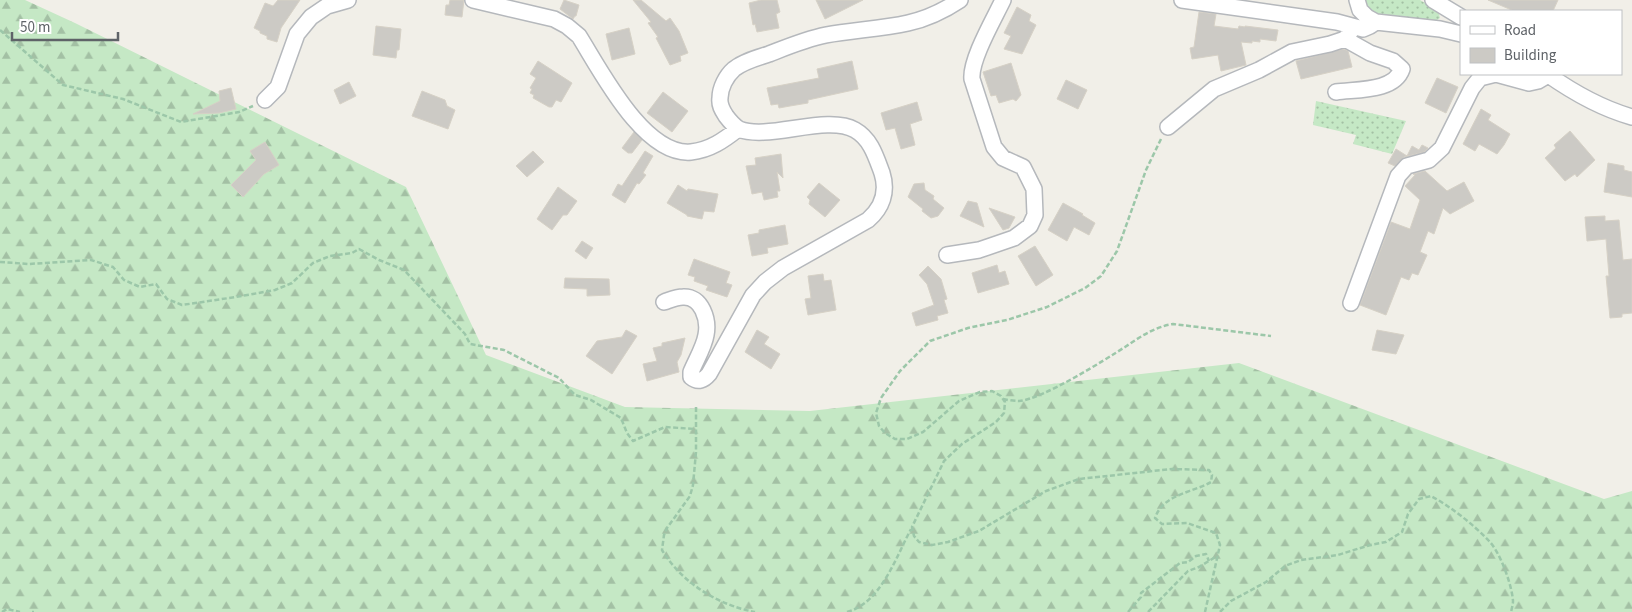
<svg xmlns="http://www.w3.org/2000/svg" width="1632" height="612" viewBox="0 0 1632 612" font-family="'Source Sans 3',sans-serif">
  <defs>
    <pattern id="grass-dots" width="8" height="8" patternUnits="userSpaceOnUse" patternTransform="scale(1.25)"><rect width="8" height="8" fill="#c5e8c5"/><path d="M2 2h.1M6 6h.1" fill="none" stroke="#a3c0a4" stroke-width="1.8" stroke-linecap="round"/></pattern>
    <pattern id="forest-firs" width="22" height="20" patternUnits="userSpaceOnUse" patternTransform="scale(1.25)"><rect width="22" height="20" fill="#c5e8c5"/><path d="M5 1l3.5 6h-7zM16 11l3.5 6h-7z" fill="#a3c0a4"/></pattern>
  </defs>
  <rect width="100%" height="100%" fill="#f1efe8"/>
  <path fill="url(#grass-dots)" d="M 1365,0 L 1420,0 L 1438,11 L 1440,18 L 1434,22 L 1380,15 L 1370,10 Z
    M 1316,101 L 1406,121 L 1392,154 L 1353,144 L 1356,135 L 1313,125 Z"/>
  <path fill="url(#forest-firs)" d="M 0,0 L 25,0 L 75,23 L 406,187 L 486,355 L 625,407 L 810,411 L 1239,363 L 1604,499 L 1632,491 L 1632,612 L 0,612 Z"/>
  <path fill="#cccac5" stroke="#d6d1c6" d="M 278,0 L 300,0 L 281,28 L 277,42 L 267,39 L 267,36 L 260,33 L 260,31 L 254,28 L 265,3 L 273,6 Z
    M 450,0 L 464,0 L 462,17 L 445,15 L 446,5 L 449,5 Z
    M 564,0 L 579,5 L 576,16 L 575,16 L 573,19 L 560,9 Z
    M 633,0 L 641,0 L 666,21 L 670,18 L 679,31 L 688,53 L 680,56 L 681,61 L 670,65 L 656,38 L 658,37 L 648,23 L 651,22 Z
    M 761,0 L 777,0 L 780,12 L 776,14 L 779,28 L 757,32 L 755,24 L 753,25 L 749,3 Z
    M 816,0 L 863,0 L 825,19 Z
    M 1488,0 L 1558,0 L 1553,11 L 1514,11 Z
    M 1017,7 L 1031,15 L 1029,21 L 1036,25 L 1022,54 L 1004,49 L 1011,36 L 1004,33 Z
    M 1199,12 L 1216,14 L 1214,26 L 1238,29 L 1239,26 L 1245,27 L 1245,26 L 1278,30 L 1276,41 L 1260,39 L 1260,42 L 1252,41 L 1252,43 L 1241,42 L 1246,65 L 1221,71 L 1218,55 L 1192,59 L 1190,48 L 1194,47 Z
    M 376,26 L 401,29 L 399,50 L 397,50 L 396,58 L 373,55 Z
    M 629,28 L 635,54 L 612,60 L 606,34 Z
    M 1344,49 L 1348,51 L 1352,67 L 1301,79 L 1296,61 Z
    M 538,61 L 572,83 L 561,102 L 556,100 L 552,107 L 549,107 L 533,98 L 534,95 L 530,93 L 532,89 L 530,88 L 536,78 L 530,74 Z
    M 852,61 L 858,89 L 808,100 L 808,103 L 790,106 L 779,108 L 778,104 L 771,105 L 767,88 L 819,78 L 817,69 Z
    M 1011,63 L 1021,95 L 1016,101 L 1013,99 L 999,103 L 996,95 L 991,96 L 983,72 Z
    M 1437,78 L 1458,87 L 1446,113 L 1425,103 Z
    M 1066,80 L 1087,90 L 1078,109 L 1057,99 Z
    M 349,82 L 356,96 L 340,104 L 334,90 Z
    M 231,88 L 236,109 L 219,113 L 193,114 L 220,101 L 219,91 Z
    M 422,91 L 445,100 L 447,106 L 455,110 L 448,129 L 412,116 Z
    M 663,92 L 688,111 L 672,132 L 647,113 Z
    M 917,102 L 922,120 L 910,124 L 915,145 L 901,149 L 895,128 L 886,130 L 881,113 Z
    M 1481,109 L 1491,115 L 1488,120 L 1510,134 L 1504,145 L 1497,154 L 1479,144 L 1475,151 L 1463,144 Z
    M 1570,131 L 1595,160 L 1577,177 L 1575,174 L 1565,181 L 1545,158 L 1556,148 L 1554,145 Z
    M 634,132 L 642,140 L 632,153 L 628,153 L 622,148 Z
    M 265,142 L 279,165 L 264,174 L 243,197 L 231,185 L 256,160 L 250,151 Z
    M 1422,145 L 1428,148 L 1424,152 L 1404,157 L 1395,166 L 1388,163 L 1396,149 L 1407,156 L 1412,146 L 1419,150 Z
    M 533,151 L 544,162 L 527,177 L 516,166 Z
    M 645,151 L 653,156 L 643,173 L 646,175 L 639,184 L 637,183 L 625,203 L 612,195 L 618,184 L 622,186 Z
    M 781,154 L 783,178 L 777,172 L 780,191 L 777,191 L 778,197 L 764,200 L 762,192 L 752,194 L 746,166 L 756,165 L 755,158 Z
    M 1608,163 L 1624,166 L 1624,170 L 1632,172 L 1632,197 L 1604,192 Z
    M 1425,171 L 1447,191 L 1464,182 L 1474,201 L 1450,214 L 1443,208 L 1434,234 L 1428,231 L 1420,252 L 1427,255 L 1418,275 L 1412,273 L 1409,280 L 1401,277 L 1386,315 L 1360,305 L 1391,222 L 1410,229 L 1420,200 L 1405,186 L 1415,175 L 1413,174 Z
    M 819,183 L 840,200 L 825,217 L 809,204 L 810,200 L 807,197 Z
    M 924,183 L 925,190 L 934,196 L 933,199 L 944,208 L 938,216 L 931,218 L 922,211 L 923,209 L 908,197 L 914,184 Z
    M 678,185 L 687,191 L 688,189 L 718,194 L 714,212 L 704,211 L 702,219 L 687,216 L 687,215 L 667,203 Z
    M 558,187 L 577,201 L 567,215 L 563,215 L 552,230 L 537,219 Z
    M 968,201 L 977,203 L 984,227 L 960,216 Z
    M 1063,203 L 1083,214 L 1082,215 L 1095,223 L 1089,235 L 1074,227 L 1067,241 L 1048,230 Z
    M 989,208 L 1015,217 L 1009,228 L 1003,230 Z
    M 1605,216 L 1605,221 L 1619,220 L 1623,260 L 1632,259 L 1632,313 L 1622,314 L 1622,317 L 1610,318 L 1606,276 L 1609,276 L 1606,239 L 1587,241 L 1585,217 Z
    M 785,225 L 788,244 L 767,248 L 768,253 L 752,256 L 748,235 L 759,233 L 759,230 Z
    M 582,241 L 593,248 L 586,259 L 575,251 Z
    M 1035,246 L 1053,275 L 1036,286 L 1018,256 Z
    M 694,259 L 730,272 L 726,283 L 732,285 L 727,297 L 706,290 L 708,286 L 694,281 L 695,277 L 688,275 Z
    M 997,265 L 999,273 L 1005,271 L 1009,284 L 978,293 L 972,273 Z
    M 928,266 L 941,279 L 947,299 L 944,300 L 948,313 L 937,316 L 938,320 L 916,326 L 912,313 L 934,305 L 927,284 L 919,275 Z
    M 823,274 L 824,281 L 831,280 L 836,310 L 808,315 L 805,299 L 811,298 L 808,276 Z
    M 565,278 L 609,279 L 610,295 L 587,296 L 587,289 L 564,288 Z
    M 626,330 L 637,336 L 612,374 L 586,356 L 597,341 L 622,337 Z
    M 757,330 L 769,337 L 764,344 L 780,354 L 771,369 L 745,352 Z
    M 1377,330 L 1404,335 L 1396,354 L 1372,350 Z
    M 685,338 L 681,355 L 677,362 L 679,372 L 647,381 L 643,364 L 657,361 L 653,348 L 662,346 L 662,343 Z"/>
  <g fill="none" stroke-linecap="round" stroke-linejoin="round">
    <g stroke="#b5b8bc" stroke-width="18">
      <path id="minor" d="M 473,0 L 554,19 L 567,26 L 579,36 C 601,71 644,156 691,152 C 710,150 724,140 738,129
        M 1182,0 L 1337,22 L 1363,29 L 1370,26 L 1376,22
        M 1357,0 L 1360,10 L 1367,17 L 1376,22 L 1440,29 L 1461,34
        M 1433,0 L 1461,17
        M 1547,74 C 1574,93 1600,108 1632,117
        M 1336,92 C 1356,89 1394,92 1402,69 L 1393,61 L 1370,53 L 1345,39 L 1351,31
        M 265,100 L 278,87 L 297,34 L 311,17 L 327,6 L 348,0
        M 1168,127 L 1214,89 L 1259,70 L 1292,52 L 1330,44 L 1345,39
        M 947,255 L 979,250 L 1014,238 L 1030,226 L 1035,215 L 1034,189 L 1023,167 L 1003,158 L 994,147 L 972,79 C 970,60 994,19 1003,0
        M 664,302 C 670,300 676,297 683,297 C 702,296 709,320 706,335 C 704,347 696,360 691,372 L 691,377 C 698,383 704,380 709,374 L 753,295 L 765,282 L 783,268 L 868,220 C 882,208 888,192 882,173 C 876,157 871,139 855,130 C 827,114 768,141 739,129 C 734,126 729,120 726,116 C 722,110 719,105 720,98 C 720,88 726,76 734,69 C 744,61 757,58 769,54 C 787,47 806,39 826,35 C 853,30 881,29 908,23 C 926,19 945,10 960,0
        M 1351,303 L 1398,176 L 1407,166 L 1429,160 L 1442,148 L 1472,88 L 1480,78 L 1496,74 L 1529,83 L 1538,81 L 1548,75"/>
    </g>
    <path stroke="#9cc7a9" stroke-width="2.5" stroke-dasharray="5 2.5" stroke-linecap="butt" d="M 0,30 L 63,85 L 123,99 L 181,122 L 239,112 L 253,106
      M 1161,139 L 1146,170 L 1117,251 L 1101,276 L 1085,288 L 1047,307 L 1007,320 L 968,328 L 930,341 L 900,371 L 881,398 L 876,413 L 879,426 L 885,433 L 895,439 L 907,439 L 923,432 L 959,401 L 980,392 L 992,391 L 1001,396 L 1005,402 L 1004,413 L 996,422 L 962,444 L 944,461 L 912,527 L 914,536 L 919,542 L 932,545 L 948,542 L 979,531 L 1046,491 L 1079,479 L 1172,469 L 1209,470 L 1212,475 L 1211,482 C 1192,493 1163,494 1155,518 L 1162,524 L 1187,523 L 1216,533 L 1220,545 L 1205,612
      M 0,262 L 29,264 L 91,260 L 113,267 L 124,280 L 140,287 L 156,284 L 167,299 L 182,305 L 236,297 L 275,290 L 292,283 L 313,263 L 330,256 L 352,253 L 359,249 L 379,260 L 404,270 L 465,334 L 470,344 L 504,350 L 559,378 L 575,395 L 591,400 L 621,418 L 627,433 L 633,441 L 665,427 L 695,429
      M 1003,399 C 1008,400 1014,401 1019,401 C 1043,399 1103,361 1125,347 C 1140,337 1154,327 1173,324 L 1271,336
      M 696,407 L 696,452 L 693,485 L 690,496 L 667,528 L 664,535 L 662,550 C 682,583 718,605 755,612
      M 2,612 L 7,609 L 20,612
      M 32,612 L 34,612
      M 847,612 C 881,603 896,557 911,529
      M 1128,612 L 1141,597 L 1141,593 L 1180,563 L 1188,562 L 1196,556 L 1206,554 L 1209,561
      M 1148,612 L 1188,571 L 1199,567 L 1217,556
      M 1220,612 L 1231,601 L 1266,582 L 1285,566 L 1301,560 L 1338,555 L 1370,545 L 1386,542 L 1402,532 L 1408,514 L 1419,499 L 1431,496 C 1451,507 1473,524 1489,541 C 1500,552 1512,585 1513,601 C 1513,604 1512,608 1511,612"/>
    <use href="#minor" stroke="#fff" stroke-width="15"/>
  </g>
  <rect x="1460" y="10" width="162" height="65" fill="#ffffff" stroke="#bfc1c3"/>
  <rect x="1470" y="26" width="25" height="8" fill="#ffffff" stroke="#bfc1c3"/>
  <text x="1504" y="35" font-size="15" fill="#5f6368">Road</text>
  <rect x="1470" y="48" width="25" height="15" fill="#cccac5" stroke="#bfc1c3"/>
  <text x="1504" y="60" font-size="15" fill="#5f6368">Building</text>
  <path d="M12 32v8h106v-8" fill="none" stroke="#5f6368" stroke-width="2.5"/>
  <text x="20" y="32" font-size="15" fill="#5f6368" stroke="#ffffff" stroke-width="4" paint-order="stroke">50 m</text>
</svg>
